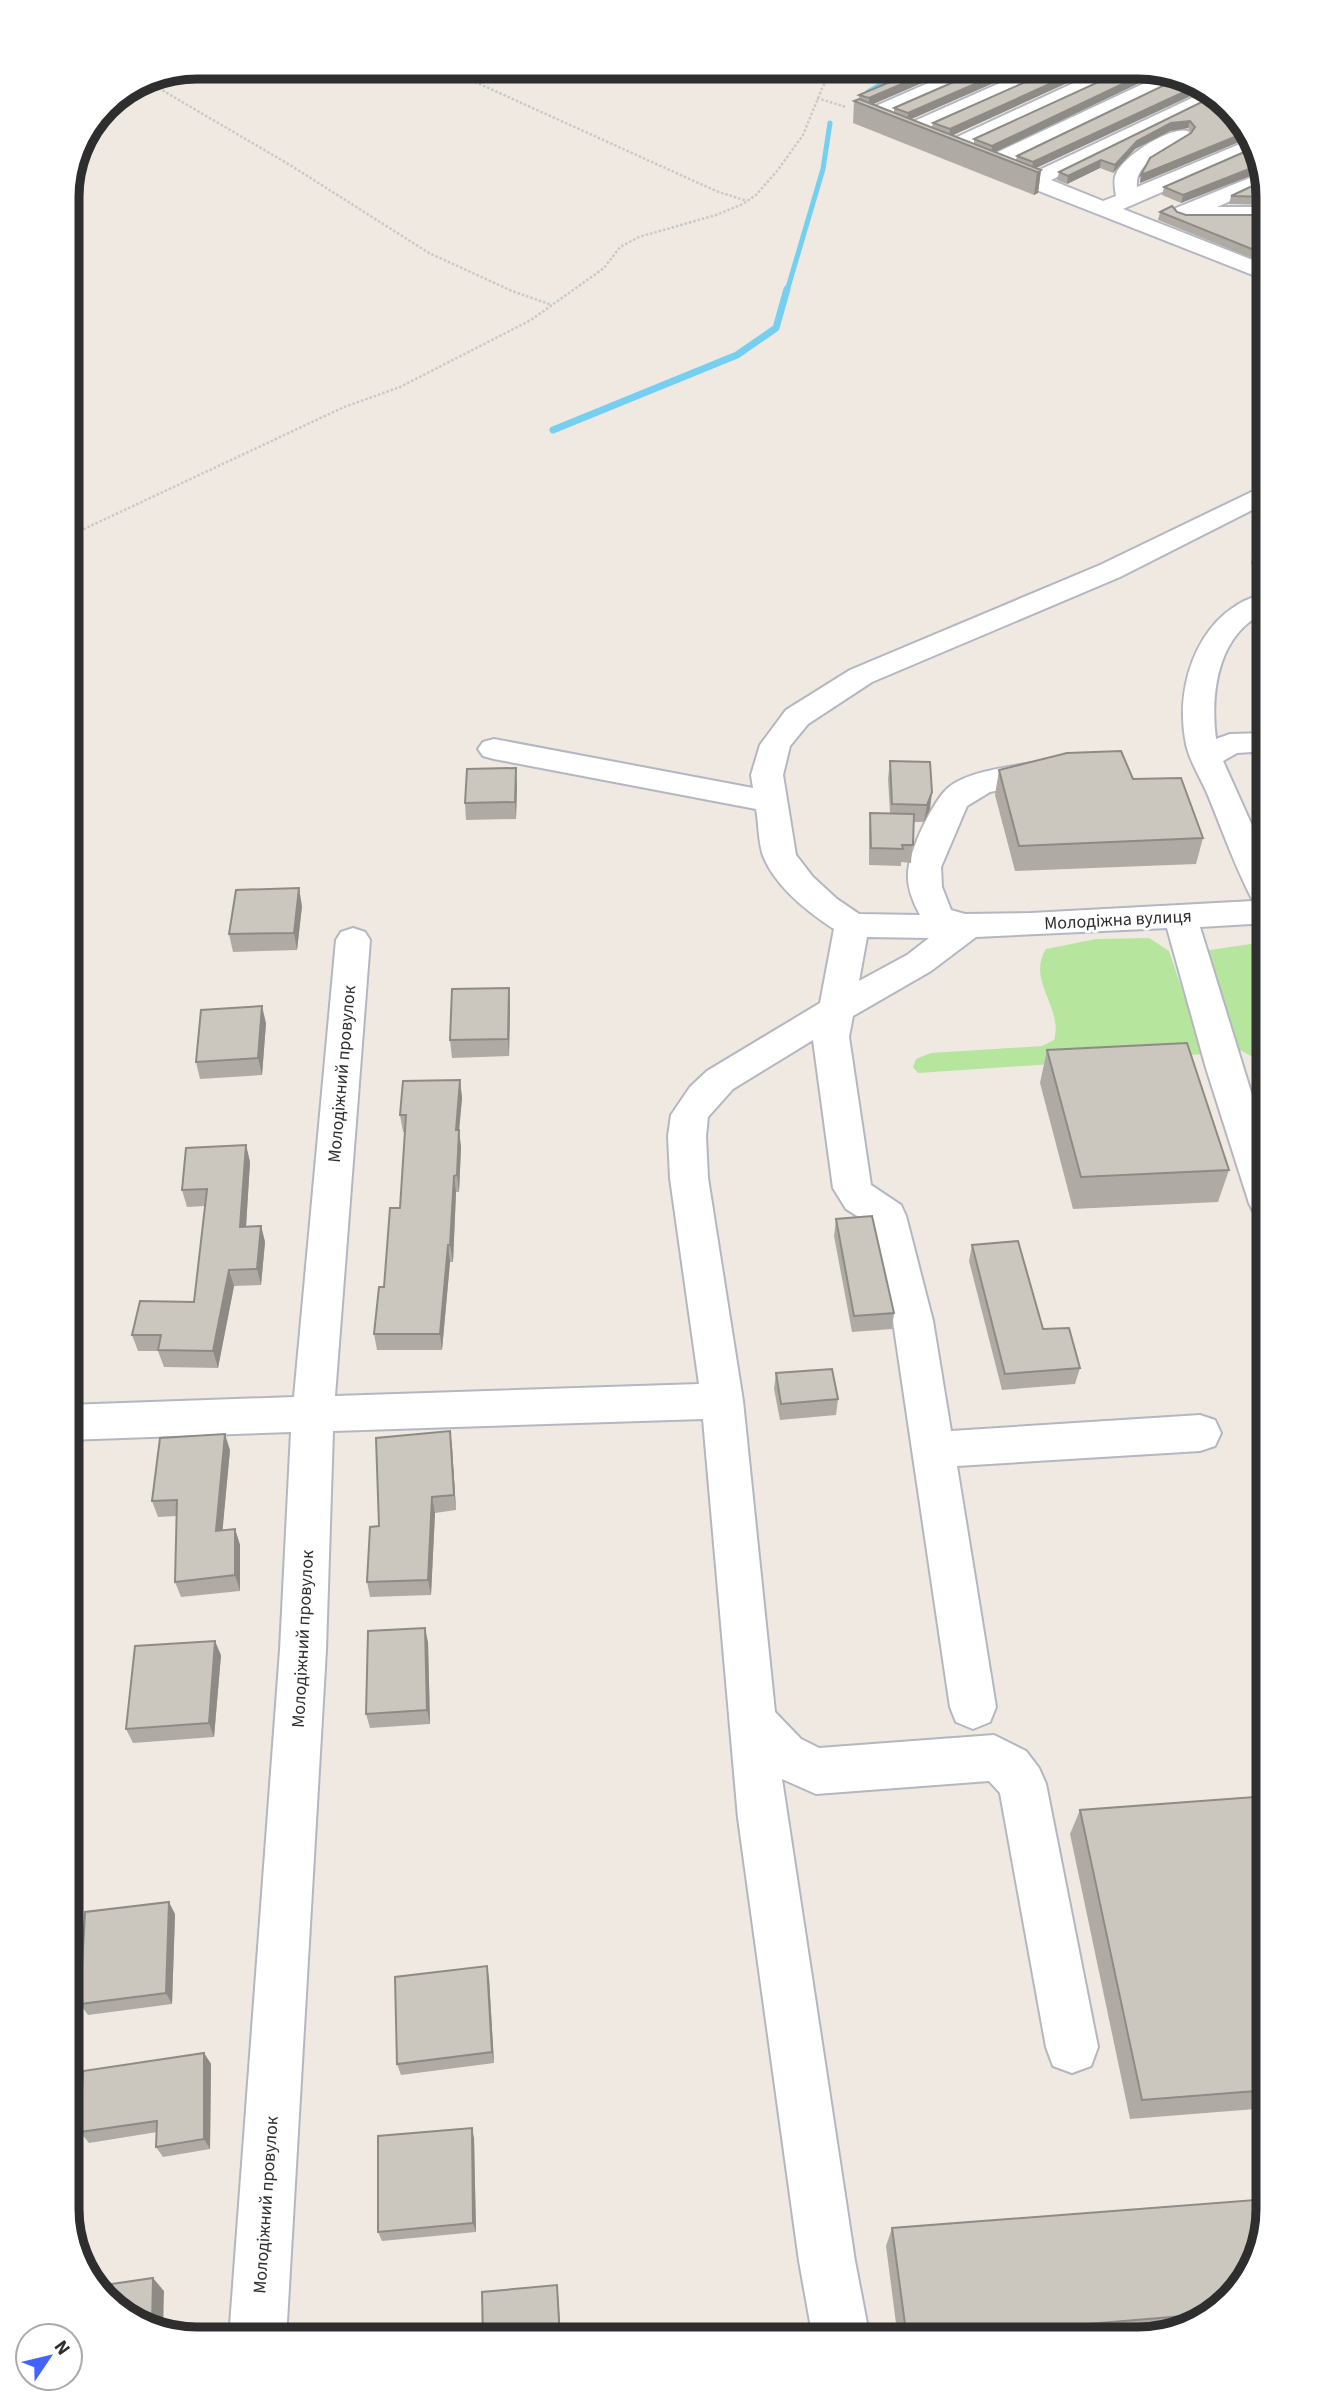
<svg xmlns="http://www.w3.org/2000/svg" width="1335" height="2406" viewBox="0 0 1335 2406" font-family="'Source Sans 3',sans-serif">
  <rect width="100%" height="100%" fill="#efe9e1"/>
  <path fill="#b6e59e" d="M 1149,938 L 1169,951 L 1204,1054 L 918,1073 L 913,1067 L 916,1059 L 931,1053 L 1042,1046 L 1054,1040 C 1064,1008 1026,981 1046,949 L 1096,939 Z
    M 1251,944 L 1259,944 L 1268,951 L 1268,1056 L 1253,1057 L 1236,1048 L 1203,951 Z"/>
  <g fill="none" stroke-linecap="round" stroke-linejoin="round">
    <path stroke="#75cff0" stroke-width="5" d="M 868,92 L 911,67
      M 787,291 L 823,169 L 830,123"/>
    <path stroke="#75cff0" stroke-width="7" d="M 553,430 L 737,355 L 776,328 L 787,289"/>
    <g stroke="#b4b7c1" stroke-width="4">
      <path id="minor" d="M 965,67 L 991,67 L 988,71 L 876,120 L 862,120 L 859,116 L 862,112 Z
        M 1036,67 L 1062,67 L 1059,71 L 915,135 L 901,135 L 898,131 L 901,127 Z
        M 1108,67 L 1134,67 L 1131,71 L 956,152 L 942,152 L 938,148 L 942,144 Z
        M 1166,73 L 1184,79 L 1009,164 L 1033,173 L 1211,89 L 1219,98 L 1051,180 L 1103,201 L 1116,196 C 1115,189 1113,180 1116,174 C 1123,156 1170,126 1188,131 L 1191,135 L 1188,139 C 1169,151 1134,161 1137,187 L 1252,139 L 1259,150 L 1123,209 L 1268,266 L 1268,281 L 983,169 L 980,164 L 983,159 Z
        M 1264,172 L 1266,185 L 1217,207 L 1268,207 L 1268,221 L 1184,220 L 1176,218 L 1173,213 L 1176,208 Z
        M 1268,484 L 1268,502 L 1120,577 L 872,682 L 808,724 L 790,746 L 783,775 L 796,855 L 813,877 L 837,899 L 859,914 L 920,915 C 913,902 907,888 908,874 C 908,853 933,800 949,787 C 971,769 1020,766 1048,760 L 1059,763 L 1064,770 L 1059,777 L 990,792 L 967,806 L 941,867 L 942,887 L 951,910 L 965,914 L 1031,913 L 1253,901 C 1235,867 1222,829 1207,793 C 1200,777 1190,762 1186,744 C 1173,682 1202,606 1268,593 L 1268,611 C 1218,632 1210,691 1216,739 L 1230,734 L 1268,733 L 1268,751 L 1237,753 L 1223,761 L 1268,861 L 1268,923 L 1200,927 L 1268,1147 L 1268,1218 L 1254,1213 L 1249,1203 L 1206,1068 L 1167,928 L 976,937 L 931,971 L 853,1016 L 849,1037 L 871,1185 L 901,1205 L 906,1216 L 933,1321 L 951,1431 L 1200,1415 L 1215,1420 L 1221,1433 L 1215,1446 L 1200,1451 L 957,1466 L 996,1707 L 990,1722 L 973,1729 L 956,1722 L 950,1707 L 893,1321 L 870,1224 L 846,1209 L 833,1188 L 813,1040 L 733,1089 L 708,1117 L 706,1136 L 708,1178 L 743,1401 L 775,1712 L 801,1739 L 819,1748 L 994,1735 L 1026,1751 L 1039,1768 L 1046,1784 L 1098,2047 L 1091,2066 L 1072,2073 L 1053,2066 L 1046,2047 L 1000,1793 L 989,1781 L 816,1794 L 782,1779 L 855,2261 L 870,2339 L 813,2339 L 799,2261 L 738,1818 L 703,1419 L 333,1431 L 326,1650 L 286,2339 L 229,2339 L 280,1650 L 291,1432 L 67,1440 L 67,1405 L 294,1397 L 336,940 L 341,932 L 353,928 L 365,932 L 370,940 L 335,1396 L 699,1384 L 670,1178 L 668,1136 L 671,1115 L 690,1087 L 707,1071 L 820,1003 L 834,929 C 808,912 777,888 764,858 C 758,844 759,824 756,809 L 494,759 L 483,756 L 478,749 L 483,742 L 494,739 L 753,788 L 751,775 L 760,745 L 786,710 L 850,670 L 1100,565 ZM 867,937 L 929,938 L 907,955 L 859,981 Z"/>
    </g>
    <path stroke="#c9c9c9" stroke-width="2.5" stroke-dasharray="2.5 2" stroke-linecap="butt" d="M 442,67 L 716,191 L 747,201
      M 143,79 L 290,165 L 429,253 L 512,291 L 552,305
      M 817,98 L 846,107
      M 67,537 L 344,407 L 400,387 L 531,320 L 604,268 L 620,247 L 639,237 L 716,215 L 743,204 L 756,195 L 777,171 L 803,135 L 823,86 L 844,67"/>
    <use href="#minor" fill="#fff" fill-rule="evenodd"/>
  </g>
  <path fill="#afaba4" d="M 925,67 L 873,104 L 894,113 L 894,108 L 988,67 L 1030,67 L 911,119 L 932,127 L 933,123 L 1059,67 L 1102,67 L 953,135 L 974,144 L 974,139 L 1162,72 L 995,152 L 1016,160 L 1017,156 L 1179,78 L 1036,168 L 1041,170 L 1038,193 L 1034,195 L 853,123 L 854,101 L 859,99 L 859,95 Z
    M 1216,95 L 1251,137 L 1140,183 L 1141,175 L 1191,132 L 1188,128 L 1170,131 L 1135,149 L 1113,173 L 1100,168 L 1067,184 L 1057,180 L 1059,172 Z
    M 1258,146 L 1181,203 L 1162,195 L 1164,187 Z
    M 1231,196 L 1269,197 L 1269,205 L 1229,204 Z
    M 1160,212 L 1177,212 L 1186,215 L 1269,215 L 1269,265 L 1158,220 Z
    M 1269,530 L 1269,588 L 1265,588 L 1251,563 L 1257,538 Z
    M 890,761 L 930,809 L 924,822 L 914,822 L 911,863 L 901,862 L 901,866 L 869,865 L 869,830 L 870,813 L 890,813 L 888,779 Z
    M 999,770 L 1133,779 L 1203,838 L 1196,864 L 1015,871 L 995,795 Z
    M 517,786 L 516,819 L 466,820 L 465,803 Z
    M 302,906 L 297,950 L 233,952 L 229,934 Z
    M 509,988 L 510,1006 L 509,1056 L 452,1058 L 450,1040 Z
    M 266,1023 L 262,1075 L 200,1079 L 196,1062 Z
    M 1047,1050 L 1229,1170 L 1218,1202 L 1073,1209 L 1040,1083 Z
    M 1269,1053 L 1269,1071 L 1265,1063 Z
    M 460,1080 L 462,1098 L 459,1131 L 461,1147 L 459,1192 L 456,1192 L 453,1262 L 450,1262 L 442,1350 L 377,1350 L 374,1334 L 400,1208 L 405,1132 L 403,1132 L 400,1115 Z
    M 246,1145 L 250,1162 L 246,1226 L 261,1226 L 265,1242 L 261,1285 L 234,1286 L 218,1368 L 164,1367 L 158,1351 L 138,1351 L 132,1335 L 194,1302 L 205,1206 L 187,1207 L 182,1190 Z
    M 836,1219 L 894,1313 L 892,1329 L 852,1332 L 834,1236 Z
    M 972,1245 L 1043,1329 L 1080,1368 L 1075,1384 L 1002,1390 L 969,1261 Z
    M 776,1373 L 838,1399 L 836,1415 L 780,1420 L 774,1389 Z
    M 450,1431 L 452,1447 L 456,1510 L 435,1513 L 431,1595 L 370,1597 L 367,1582 L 379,1526 Z
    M 230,1450 L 222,1531 L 235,1529 L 240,1545 L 240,1591 L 181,1597 L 175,1582 L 177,1516 L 158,1517 L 152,1501 Z
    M 428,1642 L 430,1724 L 370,1728 L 366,1714 Z
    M 221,1655 L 214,1737 L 133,1743 L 126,1729 Z
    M 1268,1796 L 1268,2108 L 1130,2119 L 1070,1834 L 1080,1810 Z
    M 175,1914 L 172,2004 L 88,2015 L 80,2004 Z
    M 489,1978 L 494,2063 L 401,2075 L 397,2064 Z
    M 204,2053 L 211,2064 L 210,2149 L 163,2157 L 156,2147 L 157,2132 L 89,2143 L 80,2132 Z
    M 474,2138 L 476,2232 L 382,2241 L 378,2232 Z
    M 892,2228 L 1246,2282 L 1189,2329 L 1071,2339 L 898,2339 L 886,2246 Z"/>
  <path fill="#8e8b86" d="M 942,67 L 959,67 L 869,106 L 869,98 Z
    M 1014,67 L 1030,67 L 907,121 L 908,113 Z
    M 1087,67 L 1102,67 L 949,137 L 950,129 Z
    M 1154,69 L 1162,72 L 991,154 L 992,146 Z
    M 1199,85 L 1208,88 L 1032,170 L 1033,162 Z
    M 1190,121 L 1188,128 L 1170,131 L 1135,149 L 1113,173 L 1115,165 L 1137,141 L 1171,123 Z
    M 1247,132 L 1251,137 L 1140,183 L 1141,175 Z
    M 1101,160 L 1100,168 L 1067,184 L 1068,176 Z
    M 1262,164 L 1263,171 L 1181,203 L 1183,195 Z
    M 1041,170 L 1038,193 L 1034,195 L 1037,172 Z
    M 516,768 L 517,786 L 516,819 L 515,802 Z
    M 932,792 L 930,809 L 924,822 L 927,805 Z
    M 299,888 L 302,906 L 297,950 L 294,933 Z
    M 509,988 L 510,1006 L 509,1056 L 508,1039 Z
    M 262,1006 L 266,1023 L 262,1075 L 258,1058 Z
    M 460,1080 L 462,1098 L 459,1131 L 461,1147 L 459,1192 L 457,1175 L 456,1130 Z
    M 246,1145 L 250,1162 L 245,1243 L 240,1227 Z
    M 454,1176 L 456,1192 L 453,1262 L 450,1245 Z
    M 261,1226 L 265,1242 L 261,1285 L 257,1269 Z
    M 448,1245 L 450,1262 L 442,1350 L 440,1334 Z
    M 229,1270 L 234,1286 L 218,1368 L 213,1351 Z
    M 450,1431 L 452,1447 L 456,1510 L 454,1495 Z
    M 225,1434 L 230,1450 L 221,1547 L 216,1531 Z
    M 432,1497 L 435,1513 L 431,1595 L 428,1580 Z
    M 235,1529 L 240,1545 L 240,1591 L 235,1575 Z
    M 425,1628 L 428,1642 L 430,1724 L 427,1710 Z
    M 215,1641 L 221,1655 L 214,1737 L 209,1723 Z
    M 169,1902 L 175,1914 L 172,2004 L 166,1993 Z
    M 487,1966 L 489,1978 L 494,2063 L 492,2052 Z
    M 204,2053 L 211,2064 L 210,2149 L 204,2139 Z
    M 472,2128 L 474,2138 L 476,2232 L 473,2223 Z
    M 153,2278 L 164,2291 L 163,2331 L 152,2327 Z
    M 557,2285 L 558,2294 L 561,2339 L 560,2339 Z"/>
  <path fill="#cbc7bf" stroke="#8e8b86" stroke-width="2" d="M 925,67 L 942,67 L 869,98 L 859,95 Z
    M 988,67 L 1014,67 L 908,113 L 894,108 Z
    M 1059,67 L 1087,67 L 950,129 L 933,123 Z
    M 1131,67 L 1147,67 L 1154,69 L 992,146 L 974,139 Z
    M 1179,78 L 1199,85 L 1033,162 L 1017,156 Z
    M 1216,95 L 1247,132 L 1141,175 L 1150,158 L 1191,133 L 1195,127 L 1190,121 L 1171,123 L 1137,141 L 1115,165 L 1101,160 L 1068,176 L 1059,172 Z
    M 859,99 L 1041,170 L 1037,172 L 854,101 Z
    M 1258,146 L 1262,164 L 1183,195 L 1164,187 Z
    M 1265,180 L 1269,197 L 1231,196 Z
    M 1172,206 L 1177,212 L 1186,215 L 1269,215 L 1269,256 L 1160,212 Z
    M 1269,530 L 1269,558 L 1257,538 Z
    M 1121,751 L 1133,779 L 1181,778 L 1203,838 L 1019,846 L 999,770 L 1067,753 Z
    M 890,761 L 930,762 L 932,792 L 927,805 L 892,804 Z
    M 516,768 L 515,802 L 465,803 L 467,769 Z
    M 870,813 L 914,814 L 913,845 L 902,845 L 903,849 L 871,848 Z
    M 299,888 L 294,933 L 229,934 L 236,890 Z
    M 509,988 L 508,1039 L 450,1040 L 452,989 Z
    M 262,1006 L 258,1058 L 196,1062 L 201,1010 Z
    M 1187,1043 L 1229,1170 L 1081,1177 L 1047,1050 Z
    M 460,1080 L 456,1130 L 459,1130 L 457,1175 L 454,1176 L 450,1245 L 448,1245 L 440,1334 L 374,1334 L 379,1287 L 384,1287 L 390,1208 L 400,1208 L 406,1115 L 400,1115 L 403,1081 Z
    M 246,1145 L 240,1227 L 261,1226 L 257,1269 L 229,1270 L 213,1351 L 158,1350 L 161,1335 L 132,1335 L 140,1301 L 194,1302 L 207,1189 L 182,1190 L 186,1148 Z
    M 872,1216 L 894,1313 L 854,1316 L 836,1219 Z
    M 1018,1241 L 1043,1329 L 1069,1328 L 1080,1368 L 1005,1374 L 972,1245 Z
    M 832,1369 L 838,1399 L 781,1404 L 776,1373 Z
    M 450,1431 L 454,1495 L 432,1497 L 428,1580 L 367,1582 L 370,1527 L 379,1526 L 376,1438 Z
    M 225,1434 L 216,1531 L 235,1529 L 235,1575 L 175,1582 L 177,1500 L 152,1501 L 160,1438 Z
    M 425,1628 L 427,1710 L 366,1714 L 368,1631 Z
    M 215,1641 L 209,1723 L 126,1729 L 135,1646 Z
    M 1268,1796 L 1268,2090 L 1142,2100 L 1080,1810 Z
    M 169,1902 L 166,1993 L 80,2004 L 85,1912 Z
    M 487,1966 L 492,2052 L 397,2064 L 395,1977 Z
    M 204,2053 L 204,2139 L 156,2147 L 157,2121 L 80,2132 L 83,2071 Z
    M 472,2128 L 473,2223 L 378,2232 L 378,2136 Z
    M 1268,2199 L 1268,2210 L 1246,2282 L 1207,2314 L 907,2339 L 892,2228 Z
    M 153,2278 L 152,2327 L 124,2317 L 98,2286 Z
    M 557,2285 L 560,2339 L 483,2339 L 482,2292 Z"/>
  <g text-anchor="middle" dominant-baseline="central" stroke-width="6" stroke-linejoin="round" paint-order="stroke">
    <g font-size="18" fill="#2e2e2e" stroke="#fff">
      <text transform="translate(1118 920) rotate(-3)">Молодіжна вулиця</text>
      <text transform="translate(342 1074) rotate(-85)">Молодіжний провулок</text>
      <text transform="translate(303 1639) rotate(-87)">Молодіжний провулок</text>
      <text transform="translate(266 2205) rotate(-86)">Молодіжний провулок</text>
    </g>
  </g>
  <path d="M0 0H1335V2406H0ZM197 79H1138A118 118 0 0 1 1256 197V2209A118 118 0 0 1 1138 2327H197A118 118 0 0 1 79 2209V197A118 118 0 0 1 197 79Z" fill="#fff" fill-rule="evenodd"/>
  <path fill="none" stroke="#2e2e2e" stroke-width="9" d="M197 79H1138A118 118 0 0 1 1256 197V2209A118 118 0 0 1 1138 2327H197A118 118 0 0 1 79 2209V197A118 118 0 0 1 197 79Z"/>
  <g transform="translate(49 2357) rotate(55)"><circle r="33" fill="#ffffff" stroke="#ababab" stroke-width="2"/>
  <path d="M0-5L12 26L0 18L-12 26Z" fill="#4264fb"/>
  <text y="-10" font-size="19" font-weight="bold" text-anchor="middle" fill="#2e2e2e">N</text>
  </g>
</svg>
